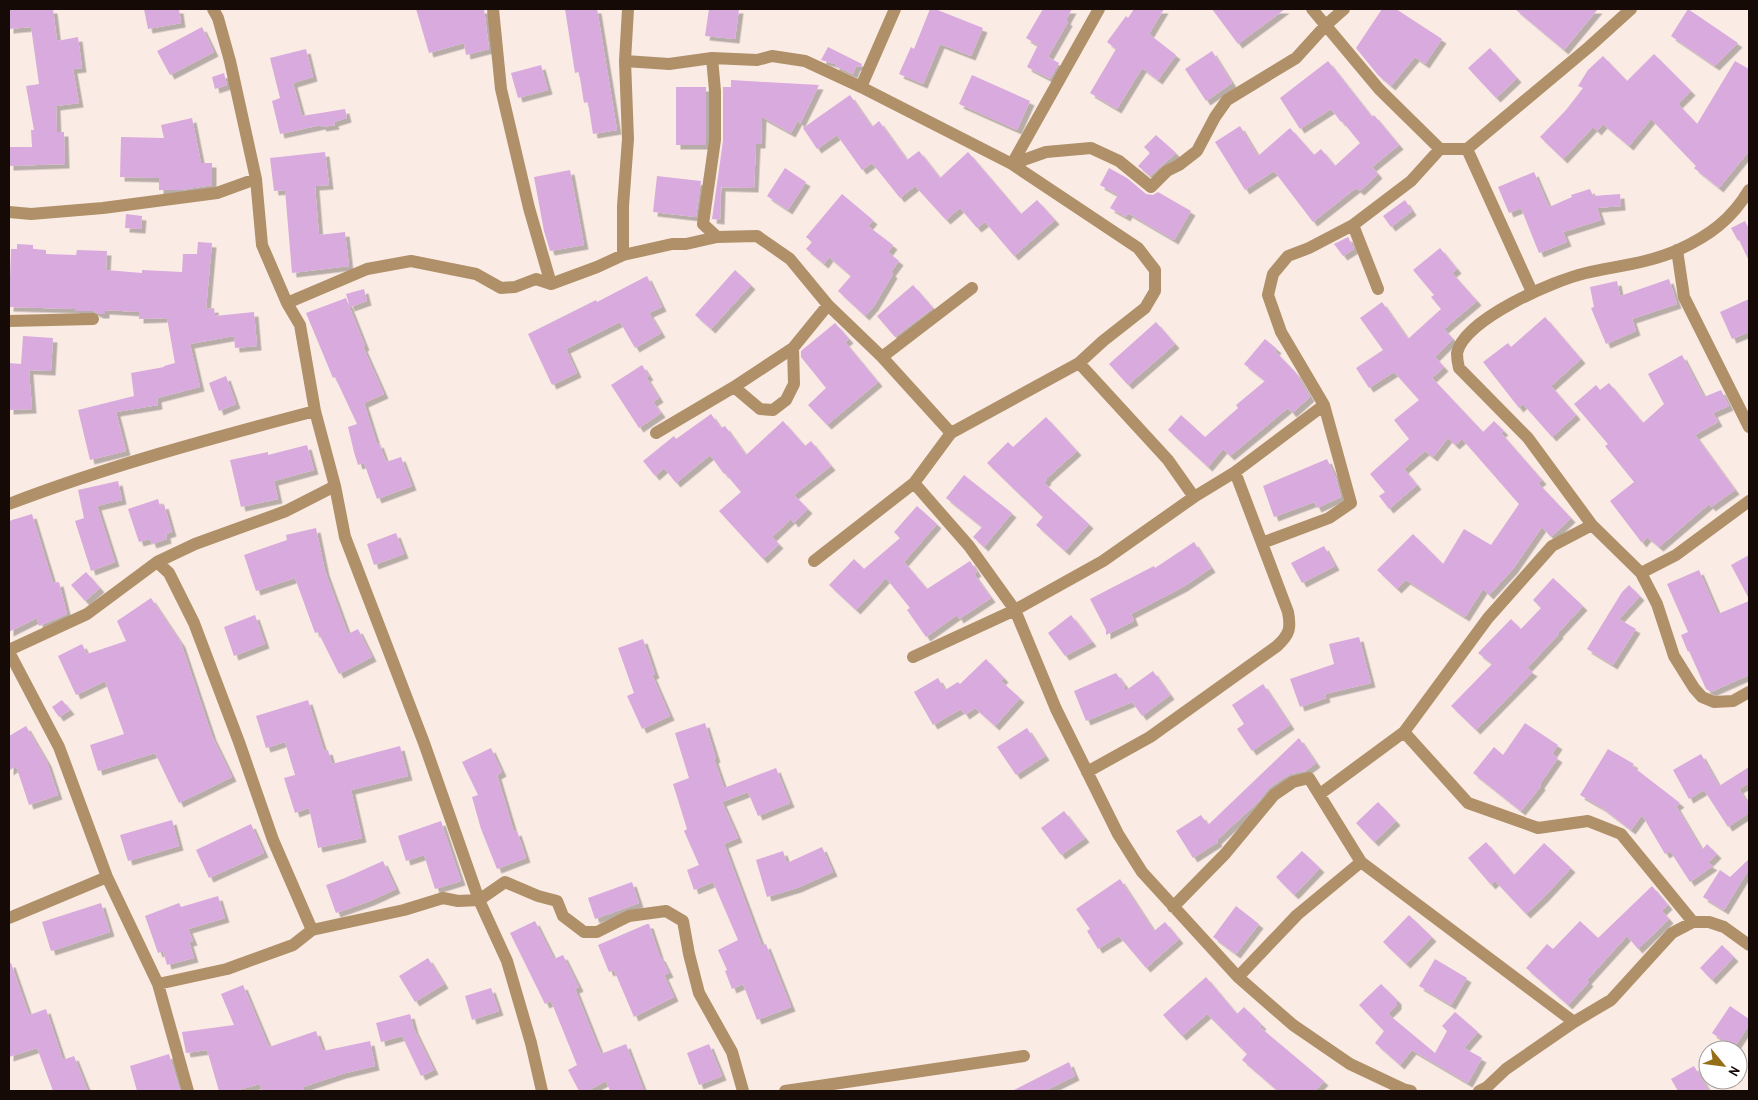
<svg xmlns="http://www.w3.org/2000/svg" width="1758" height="1100" viewBox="0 0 1758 1100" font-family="'Archivo Narrow',sans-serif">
  <defs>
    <filter id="shadow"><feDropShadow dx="4.5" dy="4.5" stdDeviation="0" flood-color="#0004"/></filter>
  </defs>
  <rect width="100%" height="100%" fill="#fbebe5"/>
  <path fill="#d8aade" filter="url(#shadow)" d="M 9,9 L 53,9 L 57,41 L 78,37 L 82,68 L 73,69 L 79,103 L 56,106 L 57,132 L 64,132 L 65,164 L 9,166 L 9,147 L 32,147 L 31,130 L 34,130 L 26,86 L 39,84 L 31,27 L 9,29 Z
    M 144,9 L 179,9 L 181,23 L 148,29 Z
    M 416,9 L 484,9 L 489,49 L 466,55 L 464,43 L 429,53 Z
    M 565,9 L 597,9 L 617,130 L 593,134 L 588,102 L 584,103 L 579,72 L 575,73 Z
    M 709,9 L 739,9 L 735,39 L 705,36 Z
    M 930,9 L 935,9 L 983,28 L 971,56 L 940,44 L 923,84 L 899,74 L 911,47 L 914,49 Z
    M 1043,9 L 1072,9 L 1066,20 L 1068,22 L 1048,57 L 1059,63 L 1050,79 L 1027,67 L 1038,45 L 1026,38 Z
    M 1134,9 L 1164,9 L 1149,34 L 1176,55 L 1158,80 L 1142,68 L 1117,109 L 1090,93 L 1116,49 L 1107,42 L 1126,16 L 1128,18 Z
    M 1212,9 L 1285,9 L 1238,44 Z
    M 1382,9 L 1396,9 L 1442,39 L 1425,64 L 1415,57 L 1391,86 L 1378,75 L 1356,48 Z
    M 1515,9 L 1598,9 L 1564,50 Z
    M 1688,9 L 1738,43 L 1715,66 L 1671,36 Z
    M 202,27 L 214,52 L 170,75 L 157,51 Z
    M 828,47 L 862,64 L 861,67 L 856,66 L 853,74 L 835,66 L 835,64 L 821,60 Z
    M 1490,48 L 1517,78 L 1496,98 L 1468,68 Z
    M 306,49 L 313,77 L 293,83 L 302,116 L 345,109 L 347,118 L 334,122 L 335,125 L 322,127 L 321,125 L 280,134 L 272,101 L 280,98 L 270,58 Z
    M 1212,51 L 1232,83 L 1206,101 L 1185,69 Z
    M 1654,54 L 1691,91 L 1678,104 L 1697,124 L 1735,61 L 1749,69 L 1749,151 L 1719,188 L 1694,168 L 1696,166 L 1651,119 L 1629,146 L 1603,124 L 1597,131 L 1593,127 L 1563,159 L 1540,137 L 1566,110 L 1583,88 L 1578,86 L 1588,70 L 1603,56 L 1627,81 Z
    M 1328,61 L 1372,117 L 1374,115 L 1399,145 L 1372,167 L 1378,174 L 1360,191 L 1356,188 L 1313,222 L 1274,171 L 1245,190 L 1215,142 L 1240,126 L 1258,156 L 1290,128 L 1314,155 L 1321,149 L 1335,166 L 1360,143 L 1342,121 L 1341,122 L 1331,109 L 1300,129 L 1280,98 Z
    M 541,65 L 548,90 L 518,98 L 511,73 Z
    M 224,73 L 227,85 L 215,89 L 212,77 Z
    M 972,75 L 1030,101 L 1017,130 L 959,104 Z
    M 731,80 L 819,85 L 800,124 L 798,120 L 791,133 L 762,117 L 761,144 L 756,144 L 754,188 L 721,187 L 720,220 L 712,219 L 723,141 L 723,87 L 731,87 Z
    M 676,87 L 706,87 L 706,145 L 676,145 Z
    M 850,95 L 872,127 L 879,121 L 907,160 L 919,151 L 940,178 L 968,152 L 1021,214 L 1037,200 L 1055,220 L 1014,256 L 985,222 L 977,228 L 960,208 L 946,220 L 915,186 L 900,198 L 872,163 L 862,170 L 837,135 L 817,149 L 803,128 Z
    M 192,118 L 201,163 L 212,163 L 212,185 L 181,190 L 159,190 L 159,178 L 120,177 L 121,137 L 164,138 L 161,125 Z
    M 1156,135 L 1176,153 L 1150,176 L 1138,166 L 1150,153 L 1144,147 Z
    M 325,152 L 329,185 L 315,186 L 319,235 L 345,232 L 349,266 L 292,273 L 285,190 L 274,191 L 270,158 Z
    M 785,168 L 806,182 L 788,210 L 767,196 Z
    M 1109,168 L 1127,178 L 1146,194 L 1153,195 L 1158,192 L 1191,211 L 1174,240 L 1128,213 L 1126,217 L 1110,208 L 1118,195 L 1100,185 Z
    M 570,170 L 584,245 L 550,251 L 544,231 L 534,177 Z
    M 1534,172 L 1549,207 L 1572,197 L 1571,195 L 1590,189 L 1593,196 L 1620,194 L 1621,206 L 1597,208 L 1601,220 L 1563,232 L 1567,242 L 1539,253 L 1521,208 L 1509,213 L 1498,187 Z
    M 657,176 L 701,181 L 696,217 L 653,212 Z
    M 842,194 L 873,220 L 868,226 L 893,245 L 888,252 L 899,261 L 891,272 L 893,274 L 874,306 L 865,316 L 838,291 L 851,276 L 829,257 L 824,264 L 806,249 L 812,242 L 806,237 Z
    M 1405,200 L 1412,211 L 1391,227 L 1383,216 Z
    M 126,214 L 142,216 L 141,229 L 125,228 Z
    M 1745,221 L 1749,229 L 1749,261 L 1739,240 L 1738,241 L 1731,228 Z
    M 1348,237 L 1354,249 L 1343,256 L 1334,244 Z
    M 198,242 L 212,243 L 206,309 L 214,308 L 215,316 L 254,312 L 257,346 L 235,348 L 234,336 L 190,344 L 200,387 L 157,398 L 158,405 L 116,412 L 126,451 L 90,460 L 78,410 L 134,396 L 131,373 L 164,367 L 164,366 L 175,363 L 167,318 L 139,319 L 139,312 L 105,310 L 105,314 L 99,314 L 93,311 L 75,311 L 75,309 L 9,307 L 11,249 L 17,249 L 17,244 L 33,245 L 33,249 L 46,250 L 46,254 L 76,255 L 77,250 L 107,251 L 106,270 L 142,273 L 142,270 L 182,272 L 183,254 L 197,254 Z
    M 1440,248 L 1457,269 L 1452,273 L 1477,301 L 1444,329 L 1453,339 L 1435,357 L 1444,367 L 1432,378 L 1483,432 L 1494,421 L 1504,431 L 1501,433 L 1542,480 L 1538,483 L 1571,518 L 1551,537 L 1542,527 L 1513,569 L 1489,595 L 1483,589 L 1465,617 L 1406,580 L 1397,589 L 1377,570 L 1413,534 L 1443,564 L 1464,529 L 1491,545 L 1519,504 L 1462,439 L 1455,445 L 1448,438 L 1433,457 L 1425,451 L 1404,469 L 1417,485 L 1389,509 L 1379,496 L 1385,492 L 1370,474 L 1409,439 L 1394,420 L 1419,400 L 1394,372 L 1369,388 L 1356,368 L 1383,350 L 1360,318 L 1382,302 L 1408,339 L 1441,309 L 1431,297 L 1434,295 L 1413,270 Z
    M 735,270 L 751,285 L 711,329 L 695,315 Z
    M 647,276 L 662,307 L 649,313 L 661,333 L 635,348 L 620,322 L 566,349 L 577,373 L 552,385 L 528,334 L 596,300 L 597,302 Z
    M 1669,279 L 1677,304 L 1632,319 L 1636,331 L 1606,344 L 1591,308 L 1594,307 L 1590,287 L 1617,281 L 1620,296 Z
    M 913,285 L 933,308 L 895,337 L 877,316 Z
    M 364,289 L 367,301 L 350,307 L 346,294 Z
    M 346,298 L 365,346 L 363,347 L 384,394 L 364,403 L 377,444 L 379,443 L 386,462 L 401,457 L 412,486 L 377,499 L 364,463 L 358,465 L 354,452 L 348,427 L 357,424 L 335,377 L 333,378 L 306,313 Z
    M 1749,299 L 1749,332 L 1732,339 L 1720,312 Z
    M 1545,317 L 1581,359 L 1551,386 L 1576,415 L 1552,437 L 1523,404 L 1519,408 L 1483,362 L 1508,343 L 1511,347 Z
    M 1156,322 L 1175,344 L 1128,385 L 1109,364 Z
    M 835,323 L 849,339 L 845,342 L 878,382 L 827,425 L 808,405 L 826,388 L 801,357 L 801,351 Z
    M 23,336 L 53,338 L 51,371 L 29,370 L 32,409 L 9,410 L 9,363 L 21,364 Z
    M 1265,339 L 1277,349 L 1275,351 L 1296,373 L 1310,397 L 1292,413 L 1288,408 L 1230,456 L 1223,449 L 1208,467 L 1168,430 L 1181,415 L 1205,437 L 1238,408 L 1236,405 L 1265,381 L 1244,364 Z
    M 1682,355 L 1704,397 L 1721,390 L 1729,406 L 1713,413 L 1718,422 L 1695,435 L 1735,490 L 1711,507 L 1709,504 L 1659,547 L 1647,537 L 1642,543 L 1610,501 L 1634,482 L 1605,446 L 1608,444 L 1574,404 L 1596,385 L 1600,390 L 1609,383 L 1643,423 L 1664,404 L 1648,374 Z
    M 642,365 L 649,376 L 646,377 L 659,398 L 653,402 L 661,413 L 639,428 L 611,385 Z
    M 226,376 L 236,404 L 219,411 L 209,383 Z
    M 711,414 L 721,428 L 725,426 L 746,455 L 783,421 L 805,446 L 811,441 L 831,466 L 794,495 L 808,509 L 794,523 L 791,519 L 772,537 L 779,544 L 763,559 L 719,511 L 741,492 L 725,473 L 724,474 L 710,455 L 676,483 L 664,468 L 655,476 L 643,461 L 674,436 L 676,439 Z
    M 1046,417 L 1077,451 L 1046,479 L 1047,480 L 1044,483 L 1089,524 L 1065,551 L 1036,525 L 1043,517 L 987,463 L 1008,442 L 1013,447 Z
    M 307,445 L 314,470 L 274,481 L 278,499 L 241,507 L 230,460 L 268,452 L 268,455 Z
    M 1327,459 L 1336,478 L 1341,497 L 1317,508 L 1314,502 L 1274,517 L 1263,486 Z
    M 964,475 L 1012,513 L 984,547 L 973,537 L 982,527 L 946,498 Z
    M 118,481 L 122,500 L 97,506 L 115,562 L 91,571 L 75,521 L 84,518 L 78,490 Z
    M 158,499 L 160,506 L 164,504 L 172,532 L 166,534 L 167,539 L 152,544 L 150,539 L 139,542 L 128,509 Z
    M 917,506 L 937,524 L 904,562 L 927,589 L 970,561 L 977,572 L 974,574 L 991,598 L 959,619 L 957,615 L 926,637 L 907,610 L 910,608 L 886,578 L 856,610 L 829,585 L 854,559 L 864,569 L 900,538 L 894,532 Z
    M 32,514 L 53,583 L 59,582 L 67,614 L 39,626 L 37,618 L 9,632 L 9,521 Z
    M 316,528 L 325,571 L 348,634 L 358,629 L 372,657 L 339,674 L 318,632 L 315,633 L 295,578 L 256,591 L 244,555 L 287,540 L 286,535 Z
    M 396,533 L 404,554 L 374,565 L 367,544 Z
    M 1194,542 L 1211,568 L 1183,587 L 1131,614 L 1134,621 L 1106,635 L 1106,630 L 1090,599 L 1154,566 L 1155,568 Z
    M 1324,546 L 1335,566 L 1302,583 L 1291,563 Z
    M 1749,555 L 1749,599 L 1731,565 Z
    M 1699,570 L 1718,614 L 1749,601 L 1749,675 L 1711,692 L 1706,689 L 1689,651 L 1688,652 L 1681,635 L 1688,632 L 1667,584 Z
    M 86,572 L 100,588 L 85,601 L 71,585 Z
    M 1553,578 L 1583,606 L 1558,633 L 1559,634 L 1527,668 L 1533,672 L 1476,730 L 1451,706 L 1492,664 L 1478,653 L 1511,619 L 1521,629 L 1541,608 L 1533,600 Z
    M 1629,585 L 1640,596 L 1619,619 L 1636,629 L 1613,665 L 1587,649 L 1622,592 Z
    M 151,598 L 181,643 L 212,736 L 232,777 L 179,803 L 155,753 L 98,771 L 90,745 L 124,734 L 105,681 L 76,695 L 58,656 L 82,644 L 87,654 L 126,641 L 117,621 Z
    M 255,615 L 265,644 L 234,656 L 224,627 Z
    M 1071,615 L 1092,642 L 1065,656 L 1048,633 Z
    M 1359,637 L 1371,683 L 1325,694 L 1326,698 L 1300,707 L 1290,679 L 1334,664 L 1329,644 Z
    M 643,639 L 655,674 L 652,675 L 670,716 L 642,729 L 627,696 L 634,693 L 618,648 Z
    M 986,659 L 1004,678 L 1001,681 L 1020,698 L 995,726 L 975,708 L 965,715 L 961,709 L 933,725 L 914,692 L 938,678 L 945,690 L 958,682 L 960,684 Z
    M 1153,671 L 1170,695 L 1142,716 L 1132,702 L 1086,721 L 1074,691 L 1116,673 L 1124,684 L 1125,691 Z
    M 1263,684 L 1290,725 L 1252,751 L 1237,729 L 1244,724 L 1232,705 Z
    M 62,700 L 70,710 L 59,717 L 52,707 Z
    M 308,700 L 324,751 L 328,750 L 332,764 L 400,746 L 408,776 L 351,790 L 362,838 L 318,848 L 309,808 L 295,813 L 284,778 L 295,775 L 285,742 L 266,748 L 256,716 Z
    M 705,723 L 716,758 L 714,759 L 724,788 L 776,768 L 790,803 L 758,816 L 748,792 L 722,802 L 738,838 L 724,844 L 762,946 L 766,944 L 791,1007 L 757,1020 L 743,984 L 732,989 L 725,971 L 727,970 L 718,950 L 738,940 L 713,882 L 694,890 L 687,870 L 699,865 L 684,831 L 687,829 L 673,784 L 689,778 L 675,733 Z
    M 1525,723 L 1558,745 L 1552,754 L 1558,758 L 1540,784 L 1541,786 L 1521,811 L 1473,773 L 1494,747 L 1503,755 Z
    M 26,726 L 47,762 L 58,795 L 29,805 L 16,766 L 9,771 L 9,736 Z
    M 1027,728 L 1045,756 L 1016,775 L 997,747 Z
    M 1299,738 L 1316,763 L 1305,771 L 1291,774 L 1282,779 L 1269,788 L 1258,802 L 1217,840 L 1218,842 L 1193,858 L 1176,831 L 1201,815 L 1208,825 Z
    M 491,748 L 502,772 L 497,775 L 514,832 L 517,831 L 526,858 L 497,869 L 481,829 L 472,797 L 478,795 L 462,762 Z
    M 1608,749 L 1634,764 L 1632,766 L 1680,803 L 1676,806 L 1702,850 L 1707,844 L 1717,854 L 1708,863 L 1713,866 L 1690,882 L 1670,851 L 1665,854 L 1642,815 L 1631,830 L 1601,807 L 1580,795 Z
    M 1701,754 L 1719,786 L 1749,767 L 1749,783 L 1739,789 L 1749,805 L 1749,813 L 1728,827 L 1704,790 L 1689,799 L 1673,770 Z
    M 1378,802 L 1396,821 L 1374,842 L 1356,823 Z
    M 1064,811 L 1085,838 L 1061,855 L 1041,828 Z
    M 172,820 L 179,846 L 128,861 L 120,835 Z
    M 441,821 L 461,881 L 435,889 L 424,855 L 406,861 L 398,836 Z
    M 251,824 L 264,853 L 209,878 L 196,850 Z
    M 1486,842 L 1514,875 L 1544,843 L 1571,868 L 1544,897 L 1526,914 L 1495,881 L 1491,885 L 1468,858 Z
    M 822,847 L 833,872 L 797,888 L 767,897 L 756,860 L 783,851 L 787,863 Z
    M 1302,851 L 1320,868 L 1294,895 L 1276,877 Z
    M 1749,859 L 1749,869 L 1724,910 L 1703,897 L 1720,870 L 1730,877 Z
    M 383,861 L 396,889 L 370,901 L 336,913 L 326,885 L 345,878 Z
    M 1120,879 L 1154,931 L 1165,922 L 1179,939 L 1146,968 L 1119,936 L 1098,949 L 1087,931 L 1090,929 L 1076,909 Z
    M 632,882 L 639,903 L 595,919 L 588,898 Z
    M 1652,886 L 1668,905 L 1662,911 L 1669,919 L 1638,949 L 1627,936 L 1587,980 L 1589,982 L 1568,1005 L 1526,968 L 1547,944 L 1553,949 L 1580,921 L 1598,938 Z
    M 218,896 L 225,918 L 188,929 L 193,941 L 189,942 L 194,958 L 167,965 L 163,951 L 158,953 L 145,916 L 179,903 L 181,907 Z
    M 101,903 L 110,932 L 51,951 L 42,922 Z
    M 1236,906 L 1259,924 L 1236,954 L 1213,937 Z
    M 1409,915 L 1432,937 L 1406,964 L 1383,942 Z
    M 535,921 L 554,959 L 563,955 L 579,987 L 575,989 L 601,1054 L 626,1044 L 644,1091 L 610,1091 L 606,1081 L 587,1091 L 579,1091 L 568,1070 L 577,1065 L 551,1001 L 545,1004 L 510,933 Z
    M 647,924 L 649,924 L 660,957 L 661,957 L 669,973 L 664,975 L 674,997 L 634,1017 L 614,970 L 609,972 L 598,945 Z
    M 1722,945 L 1734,957 L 1712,980 L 1700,968 Z
    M 428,958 L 444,984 L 415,1002 L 399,976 Z
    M 1435,959 L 1467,978 L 1451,1005 L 1419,986 Z
    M 9,963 L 11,963 L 29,1015 L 46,1009 L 63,1060 L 74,1056 L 88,1091 L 53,1091 L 37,1048 L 9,1057 Z
    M 1206,977 L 1237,1014 L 1244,1007 L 1262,1025 L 1260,1027 L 1324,1081 L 1315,1091 L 1278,1091 L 1242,1060 L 1247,1054 L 1207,1014 L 1182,1036 L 1163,1015 Z
    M 1381,984 L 1397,1000 L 1397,1005 L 1388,1014 L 1435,1053 L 1447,1031 L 1442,1026 L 1455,1012 L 1478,1032 L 1464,1048 L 1482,1058 L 1468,1083 L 1412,1050 L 1400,1065 L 1375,1043 L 1384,1031 L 1359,1005 Z
    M 243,985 L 269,1047 L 316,1031 L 323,1051 L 370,1041 L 375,1066 L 342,1074 L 303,1087 L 304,1091 L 262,1091 L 260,1084 L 235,1091 L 219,1091 L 207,1050 L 186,1053 L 182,1032 L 234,1025 L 221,994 Z
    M 491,988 L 499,1011 L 472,1020 L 465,996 Z
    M 1730,1006 L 1749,1019 L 1749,1025 L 1734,1048 L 1712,1033 Z
    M 410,1014 L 414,1029 L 434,1070 L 421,1076 L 402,1036 L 381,1042 L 376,1023 Z
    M 709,1044 L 722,1076 L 699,1085 L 687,1053 Z
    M 169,1054 L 180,1091 L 137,1091 L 130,1066 Z
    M 1069,1062 L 1075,1076 L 1045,1091 L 1012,1091 Z
    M 1694,1066 L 1709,1091 L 1678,1091 L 1671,1079 Z"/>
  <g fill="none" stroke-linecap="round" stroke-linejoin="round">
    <path stroke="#af9068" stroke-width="12" d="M 213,9 L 218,18 L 230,61 L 256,179 L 262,245 L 287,303 L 300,325 L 315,411 L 335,486 L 345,537 L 424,743 L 479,900 L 507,961 L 531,1043 L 542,1091
      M 493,9 L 501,89 L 529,208 L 551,284 L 597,267 L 623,255 L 672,244 L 686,244 L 717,237 L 757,236 L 790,259 L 828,305 L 882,357 L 951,433
      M 1312,9 L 1379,89 L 1440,149 L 1467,149 L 1589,47 L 1631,9
      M 712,58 L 715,91 L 715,140 L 703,224 L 717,237
      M 625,61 L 628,9
      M 861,87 L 895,9
      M 1467,149 L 1532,292
      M 1012,164 L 1046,152 L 1091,148 L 1119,161 L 1151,187 L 1167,171 L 1179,165 L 1197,151 L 1215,117 L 1227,100 L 1296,58 L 1326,25 L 1344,9
      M 1012,164 L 1099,9
      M 1749,190 C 1732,219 1709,236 1678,250 C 1649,263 1617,266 1586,273 C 1555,280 1464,319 1457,353 C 1457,357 1458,364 1459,368 L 1528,438 L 1592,525 L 1641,573 L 1657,604 L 1674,656 L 1694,688 L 1702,697 L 1714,702 L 1733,701 L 1749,692
      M 9,212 L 31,214 L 103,208 L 217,193 L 256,179
      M 1353,225 L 1378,289
      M 1677,250 L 1684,297 L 1749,427
      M 623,255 L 623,206 L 628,139 L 625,61 L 669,64 L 712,58 L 757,60 L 772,56 L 805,61 L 861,87 L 1012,164 L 1138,248 L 1155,270 L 1155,291 L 1145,308 L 1103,341 L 1079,363 L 951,433 L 914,483 L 814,561
      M 287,303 L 367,269 L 411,261 L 476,274 L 501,288 L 515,287 L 536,279 L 551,284
      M 9,321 L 93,319
      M 882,357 L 972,288
      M 1079,363 L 1168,460 L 1194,497
      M 734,387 L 760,409 L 773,410 L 786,400 L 794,384 L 793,348
      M 656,433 L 734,387 L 793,348 L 828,305
      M 914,483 L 969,546 L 1015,610 L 1056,709 L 1118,834 L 1142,872 L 1238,977 L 1293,1025 L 1350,1064 L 1403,1089 L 1411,1091
      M 9,504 C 108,466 212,438 315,411
      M 1262,543 L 1329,518 L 1351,503 L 1324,405 L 1281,332 L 1268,295 L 1273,274 L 1288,256 L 1309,248 L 1353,225 L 1411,181 L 1440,149
      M 157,562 L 169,573 L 194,623 L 239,742 L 273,840 L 312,930
      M 1641,573 L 1676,555 L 1749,501
      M 9,650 L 87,614 L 157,562 L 195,544 L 286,511 L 335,486
      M 9,652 L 59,747 L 107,877 L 158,984 L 188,1091
      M 913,657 L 1015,610 L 1103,561 L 1194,497 L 1235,472 L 1324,405
      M 1404,732 L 1468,803 L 1538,828 L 1588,821 L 1621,834 L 1693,922
      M 1087,772 L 1150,737 L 1277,646 C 1290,634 1291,628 1288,612 L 1235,472
      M 1320,794 L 1404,732 L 1488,618 L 1552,546 L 1592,525
      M 1173,907 L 1225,854 L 1274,795 L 1293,782 L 1309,778 L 1361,862 L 1574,1022
      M 9,918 L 107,877
      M 1238,977 L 1297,915 L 1361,862
      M 158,984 L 227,969 L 293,945 L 312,930 L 404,910 L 443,898 L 458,901 L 479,900 L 505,882 L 538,896 L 557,901 L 563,916 L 584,932 L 597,932 L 629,916 L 666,911 L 683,921 L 689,954 L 699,993 L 732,1052 L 743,1091
      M 785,1091 L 1024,1056
      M 1479,1091 L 1487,1087 L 1506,1069 L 1574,1022 L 1611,1000 L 1672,933 L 1693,922 L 1709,922 L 1724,927 L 1749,945"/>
  </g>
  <rect width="1758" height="1100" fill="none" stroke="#160a06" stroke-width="20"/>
  <g transform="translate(1723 1065) rotate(119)"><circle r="24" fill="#ffffff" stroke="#a29d9b"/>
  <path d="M0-4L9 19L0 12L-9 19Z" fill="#956f18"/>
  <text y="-8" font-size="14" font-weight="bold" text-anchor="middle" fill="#160a06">N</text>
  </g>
</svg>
